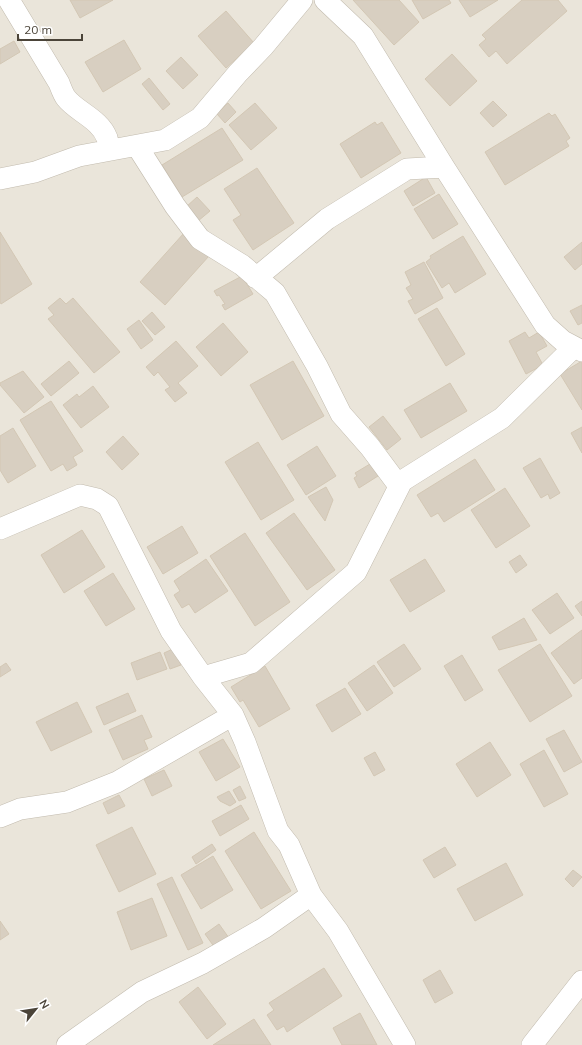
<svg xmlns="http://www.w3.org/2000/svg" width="582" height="1045" viewBox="0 0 582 1045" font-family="Mulish,sans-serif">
  <rect width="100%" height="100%" fill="#f6f3ec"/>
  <path fill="#eae5da" d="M 0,0 L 582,0 L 582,1045 L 0,1045 Z"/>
  <path fill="#d8cfc1" stroke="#d3c7b4" d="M 70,0 L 113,0 L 80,18 Z
    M 353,0 L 399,0 L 419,22 L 394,45 Z
    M 412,0 L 449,0 L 451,3 L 423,19 Z
    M 459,0 L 498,0 L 470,17 Z
    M 522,0 L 558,0 L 567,11 L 507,64 L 496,51 L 489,57 L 479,45 L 486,39 L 482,35 Z
    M 226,11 L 254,43 L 226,68 L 198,36 Z
    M 124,40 L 141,69 L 103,92 L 85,62 Z
    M 14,41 L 20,52 L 0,64 L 0,49 Z
    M 452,54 L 477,81 L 450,106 L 425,79 Z
    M 181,57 L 198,75 L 183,89 L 166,71 Z
    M 149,78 L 170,104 L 163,110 L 142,84 Z
    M 493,101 L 507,115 L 493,127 L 480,113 Z
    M 228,103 L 236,112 L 225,123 L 217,114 Z
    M 255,103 L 277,128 L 251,150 L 229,125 Z
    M 549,113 L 552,116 L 555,114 L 570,138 L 566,141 L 569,146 L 505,185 L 485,152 Z
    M 375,122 L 377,125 L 382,122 L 401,153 L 361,178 L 340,144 Z
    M 222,128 L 243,160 L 182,197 L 162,165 Z
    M 257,168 L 294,223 L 253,250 L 233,220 L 241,215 L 224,189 Z
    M 426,177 L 435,193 L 413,206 L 404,191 Z
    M 439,194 L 458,224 L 433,239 L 414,209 Z
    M 197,197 L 210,211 L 198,221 L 186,207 Z
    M 0,232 L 32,284 L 1,304 L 0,302 Z
    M 184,233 L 209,256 L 165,305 L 140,282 Z
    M 463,236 L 486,274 L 455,293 L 449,283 L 442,288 L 426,262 L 431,258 L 430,256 Z
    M 582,242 L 582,264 L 575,270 L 564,257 Z
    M 424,262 L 443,298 L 415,314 L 408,301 L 413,299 L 406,288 L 411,285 L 405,272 Z
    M 242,276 L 253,294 L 225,310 L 222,305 L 225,304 L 219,295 L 217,296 L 214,291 Z
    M 60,298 L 66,304 L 73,298 L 120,352 L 94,373 L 48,319 L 54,315 L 48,308 Z
    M 582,305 L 582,323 L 578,325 L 570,311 Z
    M 437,308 L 465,354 L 446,366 L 418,319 Z
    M 152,312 L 165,327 L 155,335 L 142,321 Z
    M 139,320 L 153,340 L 141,349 L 127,329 Z
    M 223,323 L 248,352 L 221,376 L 196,347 Z
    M 525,332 L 529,338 L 539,332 L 547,346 L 536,352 L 543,365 L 526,374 L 509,341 Z
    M 176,341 L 198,366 L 178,383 L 187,393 L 175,402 L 165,390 L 170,387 L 158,372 L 154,376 L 146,367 Z
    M 69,361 L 79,373 L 51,396 L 41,384 Z
    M 293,361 L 324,416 L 282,440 L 250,385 Z
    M 582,361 L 582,410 L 560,374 Z
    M 23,371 L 44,397 L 24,413 L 0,385 L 0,383 Z
    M 450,383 L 467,411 L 421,438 L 404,410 Z
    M 93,386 L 109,407 L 81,428 L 63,405 L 77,394 L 79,397 Z
    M 51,401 L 83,451 L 73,457 L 77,465 L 67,471 L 63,464 L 51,471 L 20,420 Z
    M 383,416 L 401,439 L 387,450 L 369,427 Z
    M 582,427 L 582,453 L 571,433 Z
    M 13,428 L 36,466 L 8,483 L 0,470 L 0,436 Z
    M 123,436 L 139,454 L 122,470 L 106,452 Z
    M 258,442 L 294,500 L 261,520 L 225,462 Z
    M 317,446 L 336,476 L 306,495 L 287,465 Z
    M 540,458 L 560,493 L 550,499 L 548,494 L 541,498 L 523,468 Z
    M 475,459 L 495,490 L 444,522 L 438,513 L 431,517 L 417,495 Z
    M 370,464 L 378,476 L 359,488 L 354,478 L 357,476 L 355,473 Z
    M 326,487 L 333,500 L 325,521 L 308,497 Z
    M 505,488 L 530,526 L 496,548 L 471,510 Z
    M 294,513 L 335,570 L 307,590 L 266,533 Z
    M 182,526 L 198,553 L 163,574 L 147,547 Z
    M 82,530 L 105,567 L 64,593 L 41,555 Z
    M 245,533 L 290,602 L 255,626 L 210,556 Z
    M 520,555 L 527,565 L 516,573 L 509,562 Z
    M 206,559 L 228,591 L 195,613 L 189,604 L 182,608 L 174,595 L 180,591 L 174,581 Z
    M 425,559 L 445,591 L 410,612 L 390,580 Z
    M 113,573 L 135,609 L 106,626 L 84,591 Z
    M 557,593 L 574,618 L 550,634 L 532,610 Z
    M 582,601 L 582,616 L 575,606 Z
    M 524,618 L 537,640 L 499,650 L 492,637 Z
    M 582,630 L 582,678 L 574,684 L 551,653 Z
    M 404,644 L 421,669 L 394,687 L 377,662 Z
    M 540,644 L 572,696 L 530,722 L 498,670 Z
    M 175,648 L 181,665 L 170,669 L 164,653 Z
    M 160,652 L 167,669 L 137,680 L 131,663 Z
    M 462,655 L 483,690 L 465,701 L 444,666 Z
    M 6,663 L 11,670 L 0,677 L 0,667 Z
    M 374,665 L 393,693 L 367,711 L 348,683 Z
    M 265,666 L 290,709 L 259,727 L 243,700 L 240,702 L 231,687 Z
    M 345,688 L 361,714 L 332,732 L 316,705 Z
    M 128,693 L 136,711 L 104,725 L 96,707 Z
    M 77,702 L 92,732 L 51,751 L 36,722 Z
    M 142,715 L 152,737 L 144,740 L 148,749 L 123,760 L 109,730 Z
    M 564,730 L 582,762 L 564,772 L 546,739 Z
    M 223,739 L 240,767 L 216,781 L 199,752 Z
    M 490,742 L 511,775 L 477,797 L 456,764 Z
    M 544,750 L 568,794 L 544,807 L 520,764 Z
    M 375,752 L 385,770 L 374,776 L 364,758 Z
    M 164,770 L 172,786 L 152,796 L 144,779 Z
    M 240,786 L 246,798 L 239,801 L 233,790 Z
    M 229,791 L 236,802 L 230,806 L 220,801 L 217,797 Z
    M 119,795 L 125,806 L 108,814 L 103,803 Z
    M 241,805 L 249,819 L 220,836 L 212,821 Z
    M 132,827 L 156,874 L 119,892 L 96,845 Z
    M 254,832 L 291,891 L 261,909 L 225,851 Z
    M 212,844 L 216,850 L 196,864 L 192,857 Z
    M 445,847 L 456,865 L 434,878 L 423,860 Z
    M 213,856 L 233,890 L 201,909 L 181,875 Z
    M 506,863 L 523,895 L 475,921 L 457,889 Z
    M 573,870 L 582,877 L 573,887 L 565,879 Z
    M 172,877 L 203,943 L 188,950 L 157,884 Z
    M 152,898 L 167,936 L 131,950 L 117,912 Z
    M 0,921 L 9,934 L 0,940 Z
    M 219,924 L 229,938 L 215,948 L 205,934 Z
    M 324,968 L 342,996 L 287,1032 L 284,1026 L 277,1030 L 267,1015 L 274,1010 L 269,1003 Z
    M 440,970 L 453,993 L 435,1003 L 423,980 Z
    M 198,987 L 226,1024 L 207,1039 L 179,1002 Z
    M 360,1013 L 377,1045 L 342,1045 L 333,1028 Z
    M 254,1019 L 271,1045 L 213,1045 Z"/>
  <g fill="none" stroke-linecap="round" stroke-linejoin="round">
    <g stroke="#c2bbae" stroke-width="22">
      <path id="minor" d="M 9,0 L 59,83 C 61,88 63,94 66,98 C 77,112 100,119 107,138 C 108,142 109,146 110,150
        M 325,0 L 363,36 L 444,167 L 545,325 L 563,341 L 582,351
        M 137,146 L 175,206 L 200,239 L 242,265 L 275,293 L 317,366 L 341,414 L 370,447 L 399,486
        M 0,179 L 35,172 L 79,156 L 165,140 L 200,118 L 238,73 L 263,47 L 302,0
        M 256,278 L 327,219 L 407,169 L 444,167
        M 0,529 L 80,495 L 97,499 L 108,506 L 171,631 L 203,677 L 233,715 L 245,742 L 278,831 L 289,845 L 311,895 L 338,931 L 405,1045
        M 203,677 L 251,663 L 356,572 L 402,481 L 502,418 L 574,347
        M 0,817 L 20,809 L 67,802 L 117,782 L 233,715
        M 67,1045 L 142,992 L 203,963 L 264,928 L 311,895
        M 532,1045 L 582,981"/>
    </g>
    <use href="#minor" stroke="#fff" stroke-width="21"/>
  </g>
  <g transform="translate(36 1009) rotate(60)" stroke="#ffffff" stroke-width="3" paint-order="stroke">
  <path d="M0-3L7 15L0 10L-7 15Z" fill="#4b4439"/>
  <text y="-6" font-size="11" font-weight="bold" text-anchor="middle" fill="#4b4439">N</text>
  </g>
  <path d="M18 34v6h64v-6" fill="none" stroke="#4b4439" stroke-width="2"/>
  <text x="24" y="34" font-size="12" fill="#4b4439" stroke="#ffffff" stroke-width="3" paint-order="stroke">20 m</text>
</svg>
